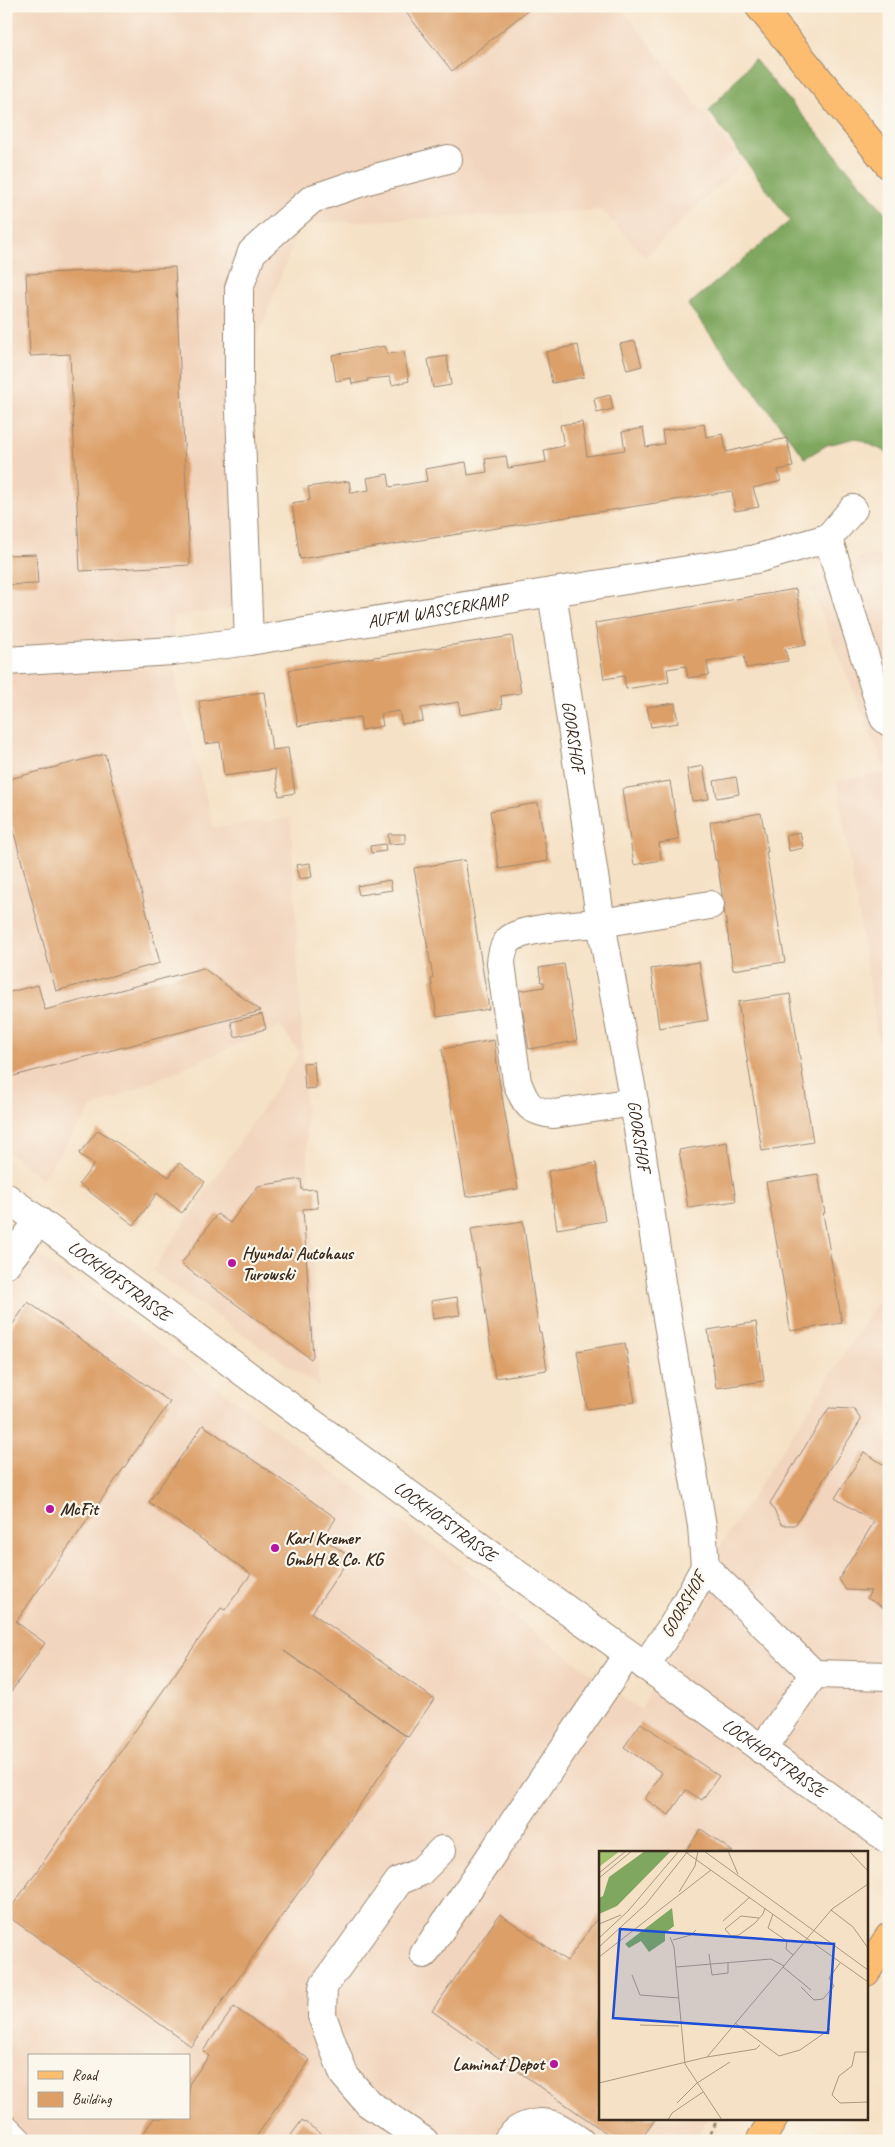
<svg xmlns="http://www.w3.org/2000/svg" width="895" height="2147" viewBox="0 0 895 2147" font-family="Caveat,sans-serif">
  <rect width="100%" height="100%" fill="#fbf7ec"/>
  <filter id="ink" filterUnits="userSpaceOnUse"><feTurbulence type="fractalNoise" baseFrequency=".02" numOctaves="2"/><feDisplacementMap in="SourceGraphic" scale="10" xChannelSelector="R" yChannelSelector="G"/><feConvolveMatrix kernelMatrix="1 2 1 2 8 2 1 2 1" color-interpolation-filters="sRGB"/></filter>
  <filter id="wash" filterUnits="userSpaceOnUse"><feTurbulence type="fractalNoise" baseFrequency=".0096" numOctaves="4" result="noise"/><feDisplacementMap in="SourceGraphic" scale="20" xChannelSelector="R" yChannelSelector="G"/><feGaussianBlur stdDeviation="1.12" result="paint"/><feColorMatrix in="noise" values="0 0 0 0 0 0 0 0 0 0 0 0 0 0 0 0 0 1.4 0 .05"/><feComposite in="paint" operator="in"/></filter>
  <g filter="url(#wash)">
    <rect width="100%" height="100%" fill="#f5e1c5"/>
    <path fill="#f2d5be" fill-rule="evenodd" d="M 6,6 L 620,6 L 743,163 L 645,257 L 602,210 L 301,224 L 249,360 L 262,605 L 173,616 L 176,686 L 214,828 L 291,818 L 319,1387 L 152,1271 L 300,1053 L 280,1026 L 92,1108 L 42,1178 L 6,1151 Z
      M 889,553 L 889,1106 L 837,780 L 887,773 L 811,588 L 850,578 L 859,557 Z
      M 6,1232 L 504,1598 L 500,1607 L 641,1710 L 723,1542 L 889,1284 L 889,1804 L 859,1852 L 600,1852 L 600,2118 L 708,2118 L 695,2141 L 6,2141 ZM 29,2056 L 189,2056 L 189,2118 L 29,2118 Z"/>
    <path fill="#7fa75f" stroke="#5d683e" d="M 754,59 L 889,217 L 889,456 L 886,452 L 856,438 L 827,445 L 805,458 L 688,305 L 790,221 L 709,111 Z"/>
    <g id="blocks">
      <path fill="#dc9f68" d="M 401,6 L 533,6 L 452,71 Z
        M 175,267 L 190,565 L 80,571 L 70,354 L 30,356 L 26,274 Z
        M 635,341 L 642,366 L 627,370 L 620,344 Z
        M 578,345 L 584,377 L 552,383 L 546,352 Z
        M 385,346 L 387,354 L 404,352 L 409,381 L 392,385 L 390,377 L 367,379 L 368,381 L 352,384 L 351,378 L 336,381 L 332,355 Z
        M 447,356 L 451,385 L 433,388 L 428,359 Z
        M 610,395 L 613,409 L 597,413 L 594,399 Z
        M 582,422 L 587,456 L 625,450 L 622,432 L 643,428 L 646,447 L 664,444 L 662,431 L 704,424 L 706,437 L 723,434 L 726,452 L 787,438 L 793,467 L 778,470 L 781,481 L 753,488 L 759,507 L 735,511 L 732,491 L 300,559 L 292,503 L 310,500 L 308,487 L 349,481 L 351,493 L 369,490 L 367,478 L 388,474 L 390,487 L 427,481 L 425,469 L 466,462 L 468,475 L 487,472 L 485,459 L 506,456 L 508,468 L 546,462 L 544,450 L 564,446 L 560,425 Z
        M 36,554 L 38,584 L 6,585 L 6,555 Z
        M 796,589 L 806,645 L 785,649 L 788,661 L 746,668 L 744,656 L 707,662 L 709,675 L 688,678 L 686,666 L 667,669 L 669,682 L 626,689 L 624,676 L 604,679 L 595,623 Z
        M 512,636 L 521,693 L 501,696 L 502,708 L 460,715 L 459,702 L 421,708 L 423,721 L 402,724 L 399,711 L 381,714 L 383,726 L 362,730 L 360,717 L 298,726 L 289,670 Z
        M 264,692 L 272,750 L 288,748 L 295,793 L 279,796 L 275,769 L 224,776 L 220,742 L 205,744 L 199,701 Z
        M 675,703 L 678,723 L 651,727 L 647,707 Z
        M 105,754 L 160,963 L 56,991 L 6,803 L 6,780 Z
        M 703,766 L 709,799 L 692,801 L 687,769 Z
        M 736,777 L 739,794 L 717,798 L 714,781 Z
        M 670,781 L 679,840 L 659,843 L 661,860 L 634,865 L 622,789 Z
        M 538,803 L 548,861 L 499,869 L 490,811 Z
        M 761,813 L 768,852 L 766,852 L 785,962 L 733,970 L 717,860 L 715,860 L 710,822 Z
        M 800,832 L 803,848 L 789,851 L 786,835 Z
        M 388,834 L 405,834 L 405,843 L 389,844 Z
        M 385,844 L 386,851 L 371,853 L 370,846 Z
        M 465,860 L 489,1009 L 437,1017 L 431,979 L 433,978 L 414,868 Z
        M 310,863 L 312,877 L 299,879 L 296,865 Z
        M 390,880 L 392,890 L 359,895 L 357,886 Z
        M 699,962 L 708,1020 L 659,1028 L 651,969 Z
        M 564,964 L 577,1041 L 529,1049 L 519,991 L 544,987 L 544,982 L 541,982 L 539,968 Z
        M 203,968 L 261,1011 L 6,1078 L 6,993 L 38,985 L 45,1010 Z
        M 790,994 L 813,1142 L 762,1151 L 738,1002 Z
        M 262,1014 L 266,1029 L 235,1037 L 231,1022 Z
        M 494,1040 L 499,1079 L 518,1189 L 466,1197 L 442,1049 Z
        M 314,1062 L 316,1088 L 305,1089 L 303,1063 Z
        M 98,1130 L 169,1177 L 179,1163 L 205,1182 L 182,1213 L 157,1193 L 134,1225 L 79,1184 L 94,1164 L 79,1154 Z
        M 727,1142 L 736,1201 L 688,1208 L 679,1150 Z
        M 596,1163 L 605,1221 L 557,1229 L 548,1171 Z
        M 818,1174 L 825,1213 L 823,1213 L 842,1323 L 790,1331 L 785,1292 L 766,1182 Z
        M 301,1179 L 302,1190 L 316,1189 L 318,1208 L 303,1209 L 313,1356 L 311,1359 L 181,1264 L 217,1214 L 230,1223 L 258,1186 Z
        M 523,1221 L 539,1332 L 541,1332 L 547,1370 L 495,1378 L 479,1267 L 477,1268 L 471,1229 Z
        M 457,1297 L 460,1315 L 433,1319 L 431,1301 Z
        M 28,1302 L 170,1402 L 16,1622 L 45,1643 L 6,1699 L 6,1334 Z
        M 756,1322 L 764,1381 L 716,1388 L 708,1330 Z
        M 625,1343 L 635,1402 L 587,1409 L 577,1351 Z
        M 829,1408 L 854,1409 L 861,1420 L 795,1525 L 782,1525 L 770,1503 Z
        M 203,1425 L 336,1518 L 323,1538 L 350,1557 L 312,1613 L 434,1699 L 408,1737 L 284,1651 L 407,1737 L 191,2046 L 6,1915 L 221,1608 L 225,1610 L 251,1574 L 149,1502 Z
        M 864,1452 L 889,1468 L 889,1611 L 867,1598 L 871,1591 L 846,1590 L 839,1579 L 874,1522 L 835,1498 Z
        M 641,1723 L 719,1776 L 702,1800 L 686,1790 L 669,1815 L 645,1799 L 662,1773 L 624,1747 Z
        M 701,1829 L 733,1852 L 685,1852 Z
        M 500,1914 L 567,1961 L 600,1914 L 600,2118 L 656,2118 L 640,2141 L 618,2141 L 432,2011 Z
        M 234,2007 L 310,2060 L 253,2141 L 138,2141 L 154,2118 L 189,2118 L 189,2084 L 209,2056 L 203,2051 Z
        M 302,2120 L 331,2141 L 287,2141 Z"/>
    </g>
  </g>
  <g filter="url(#ink)">
    <use href="#blocks" fill-opacity="0" stroke="#988672" stroke-width="1"/>
    <g fill="none" stroke-linecap="round" stroke-linejoin="round">
      <g stroke="#988672" stroke-width="30">
        <g id="minor">
          <path d="M 828,538 L 884,718 L 889,722"/>
          <path id="s1" d="M 552,592 L 601,923 L 634,1102 L 661,1282 L 702,1526 L 705,1567 L 675,1622 L 645,1666"/>
          <path d="M 249,641 L 239,387 L 239,288 L 252,252 L 312,199 L 368,180 L 448,159"/>
          <path id="s2" d="M 6,661 L 173,651 L 249,641 L 756,559 L 828,538 L 853,509"/>
          <path d="M 634,1102 L 554,1114 C 529,1111 526,1105 517,1082 L 501,963 C 502,952 504,941 515,936 C 531,928 582,924 601,923 L 710,905"/>
          <path id="s3" d="M 6,1197 L 510,1569 L 889,1840"/>
          <path d="M 6,1264 L 39,1221"/>
          <path d="M 705,1567 L 814,1674"/>
          <path d="M 762,1750 L 814,1674 L 889,1676"/>
          <path d="M 424,1954 L 628,1654"/>
          <path d="M 6,2129 L 18,2141"/>
          <path d="M 424,2141 L 368,2103 L 344,2075 L 322,2016 L 323,1987 L 399,1881 L 420,1872 L 442,1850"/>
          <path d="M 507,2141 C 516,2127 536,2119 553,2125 C 562,2128 572,2136 580,2141"/>
        </g>
      </g>
      <g stroke="#988672" stroke-width="30">
        <path id="major" d="M 866,1972 L 889,1937
          M 760,2141 L 774,2118"/>
      </g>
      <g stroke="#988672" stroke-width="30">
        <path id="highway" d="M 759,6 L 889,165"/>
      </g>
      <path stroke="#988672" stroke-width="3" stroke-dasharray="4 4" stroke-linecap="butt" d="M 707,2141 L 718,2118"/>
      <use href="#minor" stroke="#fff" stroke-width="28"/>
      <use href="#major" stroke="#fcbd6f" stroke-width="28"/>
      <use href="#highway" stroke="#fcbd6f" stroke-width="28"/>
    </g>
  </g>
  <g fill="#b5179e" stroke="#fbf7ec" stroke-width="2">
    <circle cx="232" cy="1263" r="5"/>
    <circle cx="50" cy="1509" r="5"/>
    <circle cx="275" cy="1548" r="5"/>
    <circle cx="554" cy="2064" r="5"/>
  </g>
  <g text-anchor="middle" dominant-baseline="central" stroke-width="4.5" stroke-linejoin="round" paint-order="stroke">
    <g font-size="18" fill="#3b2a1e" stroke="#fbf7ec">
      <text stroke="none"><textPath href="#s2" startOffset="435">AUF'M WASSERKAMP</textPath></text>
      <text stroke="none"><textPath href="#s1" startOffset="146">GOORSHOF</textPath></text>
      <text stroke="none"><textPath href="#s1" startOffset="551">GOORSHOF</textPath></text>
      <text stroke="none"><textPath href="#s3" startOffset="141">LOCKHOFSTRASSE</textPath></text>
      <text stroke="none"><textPath href="#s3" startOffset="546">LOCKHOFSTRASSE</textPath></text>
      <text transform="translate(683 1605) rotate(-60)">GOORSHOF</text>
      <text stroke="none"><textPath href="#s3" startOffset="951">LOCKHOFSTRASSE</textPath></text>
    </g>
    <g font-size="18" font-weight="bold" fill="#3b2a1e" stroke="#fbf7ec" text-anchor="start">
      <text x="242" y="1253">Hyundai Autohaus<tspan x="242" dy="21">Turowski</tspan></text>
      <text x="60" y="1509">McFit</text>
      <text x="285" y="1538">Karl Kremer<tspan x="285" dy="21">GmbH &amp; Co. KG</tspan></text>
      <text x="544" y="2064" text-anchor="end">Laminat Depot</text>
    </g>
  </g>
  <g transform="translate(599 1851)">
    <rect width="269" height="269" fill="#f5e1c5"/>
    <path d="M 0,0 L 21,0 L 0,16 Z" fill="#9fc16b"/>
    <path d="M 46,0 L 72,0 L 18,55 L 0,63 L 0,47 L 4,45 L 10,26 ZM 73,57 L 75,75 L 66,82 L 66,90 L 50,101 L 42,90 L 30,97 L 26,93 Z" fill="#7fa75f"/>
    <path fill="none" stroke="#ab9882" stroke-width="1" d="M 85,0 L 269,131M 105,0 L 269,119M 129,0 L 139,23M 250,0 L 269,20M 87,1 L 105,0M 0,22 L 27,0M 0,27 L 33,0M 80,41 L 96,15 L 99,0M 232,59 L 254,76 L 269,97M 174,63 L 169,77 L 188,90 L 187,98 L 194,104M 160,67 L 142,65 L 126,78 L 132,85 L 140,84 L 156,72 L 164,63 L 166,57M 124,70 L 151,46M 0,73 L 22,64M 71,86 L 75,96 L 86,213 L 123,269M 0,87 L 29,60 L 80,0M 74,89 L 92,84 L 97,79M 0,96 L 47,53 L 89,0M 110,103 L 113,124 L 129,122 L 129,112M 0,106 L 112,19M 77,116 L 172,108 L 185,115M 184,116 L 212,139M 33,124 L 41,144 L 80,147M 202,136 L 215,149 L 224,148 L 235,135 L 230,127 L 241,112M 136,172 L 180,205 L 201,199 L 231,178M 41,174 L 80,175M 269,201 L 256,201 L 253,215 L 240,225 L 233,244 L 241,252 L 269,251M 108,206 L 233,58 L 269,33M 0,232 L 108,206 L 157,198 L 161,194M 78,252 L 98,232 L 131,211M 69,269 L 73,262 L 104,241"/>
    <path fill="#1d4ed8" fill-opacity="0.15" stroke="#1d4ed8" stroke-width="2.5" d="M 21,78 L 235,93 L 229,182 L 14,167 Z"/>
    <rect width="269" height="269" fill="none" stroke="#3b2a1e" stroke-width="2.5"/>
  </g>
  <rect width="895" height="2147" fill="none" stroke="#fbf7ec" stroke-width="25"/>
  <rect x="28" y="2054" width="162" height="65" fill="#fbf7ec" stroke="#aea59a"/>
  <rect x="38" y="2071" width="25" height="8" fill="#fcbd6f" stroke="#aea59a"/>
  <text x="72" y="2080" font-size="15" fill="#3b2a1e">Road</text>
  <rect x="38" y="2092" width="25" height="15" fill="#dc9f68" stroke="#aea59a"/>
  <text x="72" y="2104" font-size="15" fill="#3b2a1e">Building</text>
</svg>
